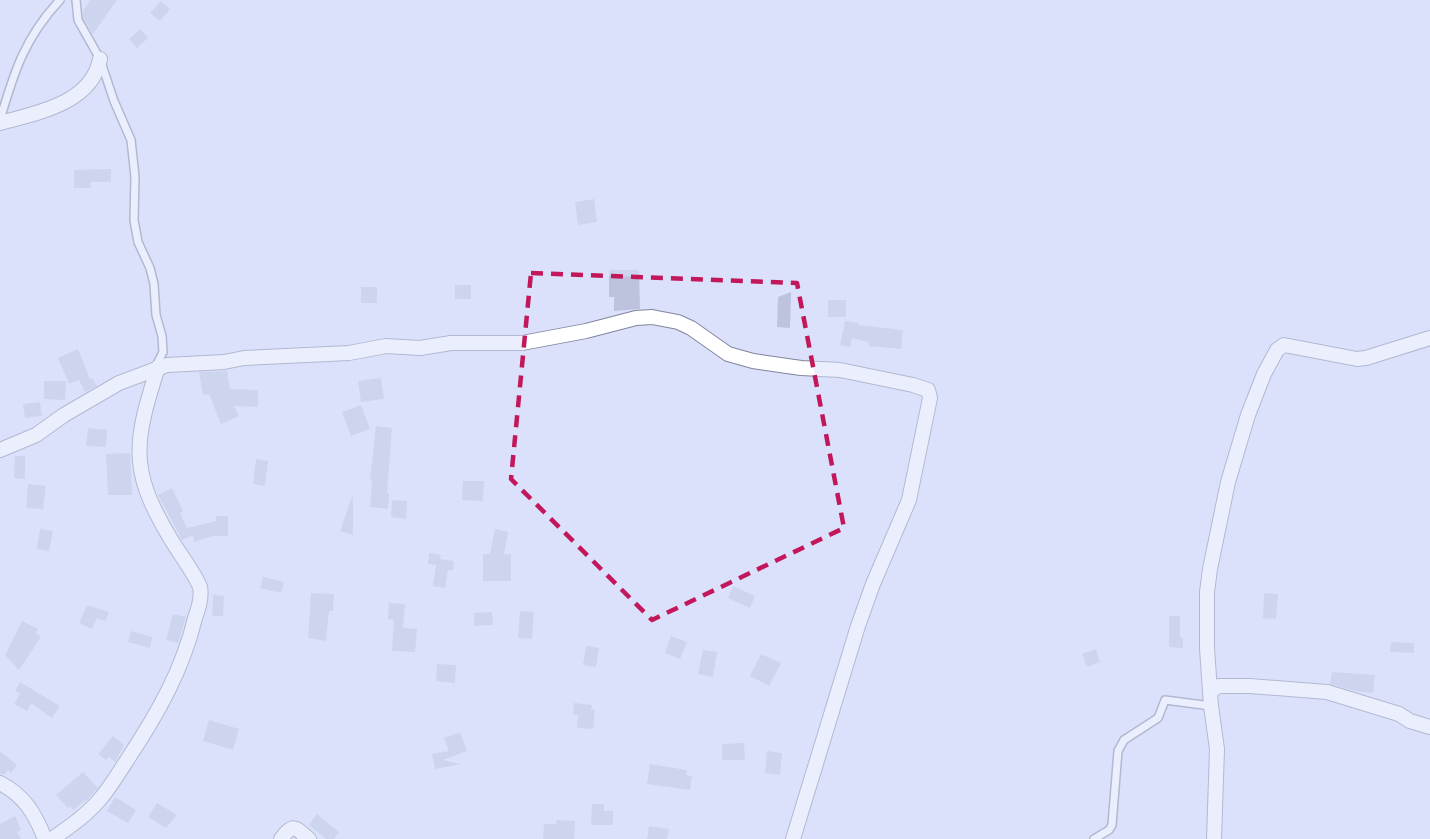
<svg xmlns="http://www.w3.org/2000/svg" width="1430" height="839" viewBox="0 0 1430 839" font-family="Jost,sans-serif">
  <rect width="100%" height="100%" fill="#dbe1fb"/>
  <path fill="#bdc3dd" d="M 90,0 L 117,0 L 93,34 L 83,18 L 83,11 Z
    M 161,1 L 170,9 L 160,21 L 150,13 Z
    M 140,29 L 148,38 L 137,48 L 129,39 Z
    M 111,169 L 111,182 L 91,182 L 91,188 L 74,188 L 74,170 Z
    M 594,199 L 597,222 L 578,225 L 575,202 Z
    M 609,270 L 639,270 L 640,309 L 614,311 L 614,297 L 609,297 Z
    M 455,285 L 471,285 L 471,299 L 455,299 Z
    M 361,287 L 377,287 L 377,303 L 361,303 Z
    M 791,292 L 790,328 L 777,327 L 778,297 Z
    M 828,300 L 846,300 L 846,317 L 828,317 Z
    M 845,321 L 859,323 L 858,325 L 903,330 L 901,349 L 869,346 L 869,342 L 852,338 L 850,347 L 840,345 Z
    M 78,349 L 90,379 L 92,378 L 97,386 L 85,392 L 79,380 L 69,384 L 58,358 Z
    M 227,371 L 230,389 L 258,390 L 258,407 L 234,406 L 239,416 L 221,424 L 209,394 L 203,395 L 199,372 Z
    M 381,378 L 384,399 L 361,402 L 358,381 Z
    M 44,381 L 66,381 L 65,400 L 44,399 Z
    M 40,402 L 42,416 L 25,418 L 23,404 Z
    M 361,405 L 370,429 L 351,436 L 342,412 Z
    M 376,426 L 392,428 L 387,493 L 389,493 L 388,509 L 370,507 L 372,480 L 370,480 Z
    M 88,428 L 107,430 L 106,447 L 86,446 Z
    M 130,453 L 132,495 L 108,495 L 106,454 Z
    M 15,456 L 25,456 L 25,479 L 14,478 Z
    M 256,459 L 268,461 L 265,486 L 253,484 Z
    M 463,481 L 484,481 L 483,501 L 462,500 Z
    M 28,484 L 46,486 L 43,509 L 26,508 Z
    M 172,488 L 183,511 L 180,513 L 187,528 L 216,521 L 216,516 L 228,516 L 228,536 L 214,536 L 194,542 L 193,535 L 182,540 L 158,495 Z
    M 352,497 L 353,497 L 353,535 L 340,531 Z
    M 392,500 L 407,501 L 406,519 L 391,517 Z
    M 40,529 L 53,531 L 49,551 L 37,549 Z
    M 495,529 L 508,532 L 504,554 L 511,554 L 511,581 L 483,581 L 483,554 L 490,554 Z
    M 429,553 L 441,555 L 440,559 L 454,561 L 453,570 L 448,570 L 445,588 L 433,586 L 436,565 L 428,564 Z
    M 263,577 L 284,582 L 281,593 L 260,588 Z
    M 733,586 L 755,596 L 750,608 L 728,598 Z
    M 311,593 L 334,594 L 333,611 L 329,611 L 326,641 L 308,638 Z
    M 1264,593 L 1278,594 L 1276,619 L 1263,618 Z
    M 213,595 L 224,596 L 223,616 L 212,616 Z
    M 389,603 L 405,604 L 403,628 L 417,629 L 415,652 L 392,651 L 394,620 L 388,619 Z
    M 87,605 L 109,612 L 106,621 L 97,618 L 92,629 L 79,623 Z
    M 520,611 L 534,612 L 532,639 L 518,638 Z
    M 492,612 L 493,625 L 474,626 L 474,613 Z
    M 173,614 L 186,617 L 178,643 L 166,640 Z
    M 1169,616 L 1180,616 L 1180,638 L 1183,638 L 1183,648 L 1169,647 Z
    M 22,621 L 38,629 L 36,633 L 41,637 L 19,670 L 5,655 Z
    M 131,631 L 152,637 L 150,648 L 128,642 Z
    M 671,636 L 687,642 L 680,659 L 665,653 Z
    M 1391,642 L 1414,643 L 1414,653 L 1390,652 Z
    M 586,646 L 599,648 L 596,667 L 583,665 Z
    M 1096,649 L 1100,662 L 1087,667 L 1082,654 Z
    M 703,650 L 717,652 L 713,677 L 698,674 Z
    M 761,654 L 781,663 L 769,686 L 750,676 Z
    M 437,664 L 456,665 L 455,683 L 436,681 Z
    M 1332,672 L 1375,675 L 1373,693 L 1355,691 L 1330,684 Z
    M 20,682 L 60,706 L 52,718 L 31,703 L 27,711 L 14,704 L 20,694 L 15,691 Z
    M 574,703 L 592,705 L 591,710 L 595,710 L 593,729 L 577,728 L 578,715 L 573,715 Z
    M 209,720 L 239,729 L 233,750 L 203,741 Z
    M 460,732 L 467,751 L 443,760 L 461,764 L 435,769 L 432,754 L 449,751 L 444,738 Z
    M 113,736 L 124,745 L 115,762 L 109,757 L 106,760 L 98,754 Z
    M 744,743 L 745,760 L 722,760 L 722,744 Z
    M 0,751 L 17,765 L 11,773 L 8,770 L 4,775 L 0,774 Z
    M 767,751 L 782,753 L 780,775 L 765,773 Z
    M 650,764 L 687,770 L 686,775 L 692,776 L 690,790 L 647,784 Z
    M 83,772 L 98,788 L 89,798 L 73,810 L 70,806 L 68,808 L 56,795 Z
    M 115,797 L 136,810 L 128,823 L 107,811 Z
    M 157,803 L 177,815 L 166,828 L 148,817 Z
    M 592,804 L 604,804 L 604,811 L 613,811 L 613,825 L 591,825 Z
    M 317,814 L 339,832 L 334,839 L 326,839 L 309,825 Z
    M 15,816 L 21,830 L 17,832 L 21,839 L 0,839 L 0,824 Z
    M 557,820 L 575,821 L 574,839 L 543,839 L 544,824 L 556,824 Z
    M 649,826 L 669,829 L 667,839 L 647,839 Z"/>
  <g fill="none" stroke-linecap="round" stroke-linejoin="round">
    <g stroke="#81869e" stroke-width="10">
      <path id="lane" d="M 76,0 L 78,20 L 100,59 L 114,101 L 131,140 L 135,177 L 134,220 L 138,242 L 150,268 L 154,284 L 156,315 L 162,336 L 163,352 L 156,366
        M 0,120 C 14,72 25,37 60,0
        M 1094,839 L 1109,830 L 1112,825 L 1118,751 L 1124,740 L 1158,718 L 1165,700 L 1211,706"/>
    </g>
    <g stroke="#81869e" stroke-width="16">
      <path id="street" d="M 0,123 C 37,113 92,103 100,59
        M 0,450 L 36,435 L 64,415 L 119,383 L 167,365 L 224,362 L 244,358 L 349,353 L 386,346 L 420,348 L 451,343 L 522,343 L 586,331 L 636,318 L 652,317 L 678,322 L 691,328 L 728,354 L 753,361 L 801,368 L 840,370 L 913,385 L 928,390 L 930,398 L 909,500 L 873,584 L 858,626 L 793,839
        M 1211,691 L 1219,686 L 1250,686 L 1327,692 L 1399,714 L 1410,721 L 1430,727
        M 0,783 C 25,796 35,814 45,839
        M 52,839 C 69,827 87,815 101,798 C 111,786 120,771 129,757 C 158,713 183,669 195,618 C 198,610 202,596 200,587 C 196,575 176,549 169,536 C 128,468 135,440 158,367
        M 281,839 C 294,821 296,829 309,839
        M 1214,839 L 1217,749 L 1211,706 L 1207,648 L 1207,592 L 1210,569 L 1228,482 L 1248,415 L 1264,374 L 1277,350 L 1284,345 L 1357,359 L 1366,358 L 1430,338"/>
    </g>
    <use href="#lane" stroke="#fff" stroke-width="7"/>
    <use href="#street" stroke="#fff" stroke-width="14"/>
  </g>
  <path d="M0 0H1430V839H0ZM 531,273 L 797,283 L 844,528 L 652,620 L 511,479 Z" fill="#dbe1fb" fill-opacity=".55" fill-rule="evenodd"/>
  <path fill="none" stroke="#c2185b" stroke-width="4.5" stroke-dasharray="12 8" stroke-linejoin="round" d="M 531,273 L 797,283 L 844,528 L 652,620 L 511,479 Z"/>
</svg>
